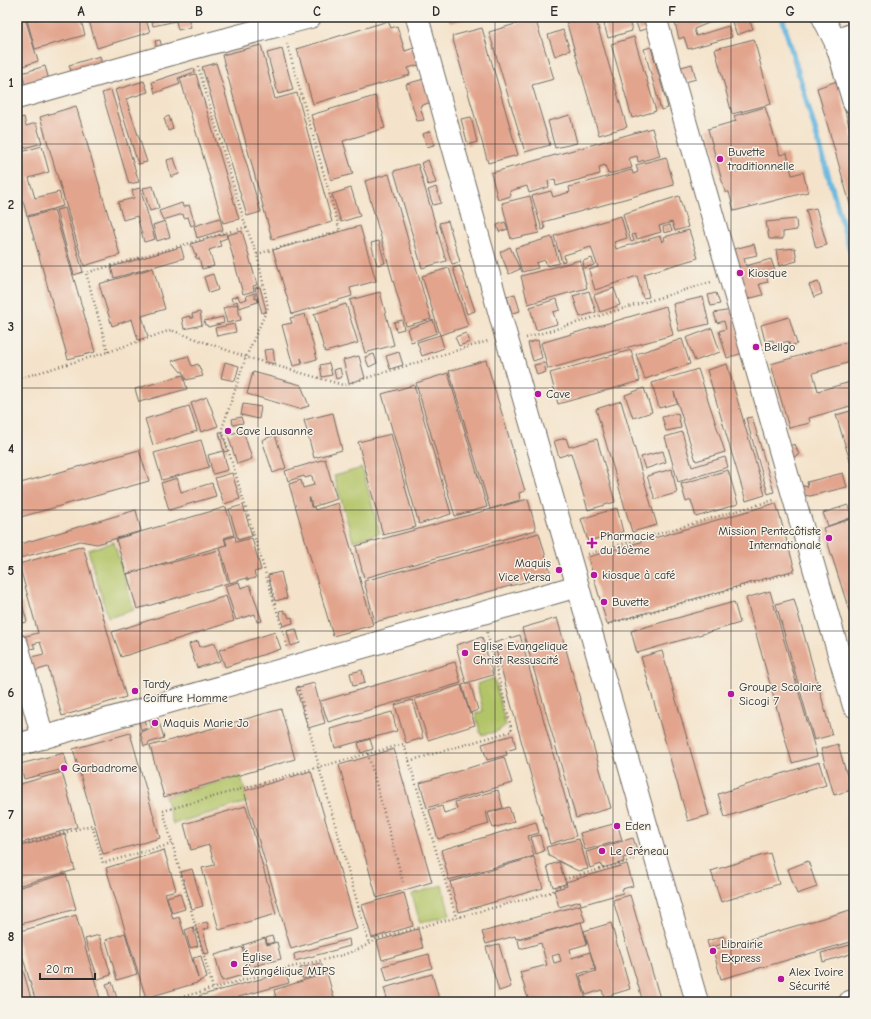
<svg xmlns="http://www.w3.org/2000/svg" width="871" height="1019" viewBox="0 0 871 1019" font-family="'Comic Neue',sans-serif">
  <rect width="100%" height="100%" fill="#f7f3e8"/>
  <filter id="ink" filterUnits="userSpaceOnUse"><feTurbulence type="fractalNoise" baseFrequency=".025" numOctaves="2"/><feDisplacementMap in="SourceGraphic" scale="8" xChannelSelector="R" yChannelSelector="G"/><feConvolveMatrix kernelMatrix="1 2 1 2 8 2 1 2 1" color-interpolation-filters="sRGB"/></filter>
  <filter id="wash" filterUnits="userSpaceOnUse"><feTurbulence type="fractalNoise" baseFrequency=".012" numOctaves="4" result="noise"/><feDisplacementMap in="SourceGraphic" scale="16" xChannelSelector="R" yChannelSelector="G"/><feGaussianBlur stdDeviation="0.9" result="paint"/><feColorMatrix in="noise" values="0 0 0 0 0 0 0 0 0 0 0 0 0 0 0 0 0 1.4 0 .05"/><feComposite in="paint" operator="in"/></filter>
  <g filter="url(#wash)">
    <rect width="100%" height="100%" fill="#f4e3ca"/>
    <path fill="#b2c467" stroke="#6e7849" d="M 362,468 L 380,533 L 353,541 L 334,476 Z
      M 114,542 L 134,610 L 108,618 L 88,550 Z
      M 494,678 L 506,726 L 496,732 L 481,735 L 475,714 L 483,711 L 477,684 Z
      M 241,776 L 248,802 L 173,824 L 165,797 Z
      M 442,885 L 450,915 L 420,923 L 412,894 Z"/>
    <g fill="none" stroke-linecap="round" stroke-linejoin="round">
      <path stroke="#63b5de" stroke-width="5.5" d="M 782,17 L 854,263"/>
    </g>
    <g id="blocks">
      <path fill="#e2a48d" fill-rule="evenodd" d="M 17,17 L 80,17 L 85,35 L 35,49 L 27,20 L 26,21 L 38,61 L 17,68 Z
        M 88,17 L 145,17 L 150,32 L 97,48 Z
        M 151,17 L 188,17 L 191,27 L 178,30 L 176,21 L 153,26 Z
        M 448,17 L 471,17 L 450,23 Z
        M 565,17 L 595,17 L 627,127 L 599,135 Z
        M 602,17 L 628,17 L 632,31 L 608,38 Z
        M 634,17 L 643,17 L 648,28 L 639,31 Z
        M 678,17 L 723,17 L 694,29 L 696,36 L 728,26 L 732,37 L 688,49 L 684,37 L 679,39 L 675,23 L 680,21 Z
        M 730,17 L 748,17 L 753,29 L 737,35 Z
        M 848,17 L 854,17 L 854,32 L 838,28 L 850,23 Z
        M 535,18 L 554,79 L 532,85 L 550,145 L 525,152 L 489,32 Z
        M 388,21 L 391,28 L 397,26 L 405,51 L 414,48 L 419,65 L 408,68 L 410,75 L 313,104 L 297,49 Z
        M 482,28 L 518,155 L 488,163 L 452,36 Z
        M 563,30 L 570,50 L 555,56 L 548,35 Z
        M 634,37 L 656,111 L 632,118 L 611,44 Z
        M 754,39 L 771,104 L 732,114 L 715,49 Z
        M 160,40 L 162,48 L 157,49 L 155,41 Z
        M 261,45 L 275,99 L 297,93 L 332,222 L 272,239 L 222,55 Z
        M 651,47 L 668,108 L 661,110 L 644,49 Z
        M 282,49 L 293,90 L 278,94 L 267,53 Z
        M 100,56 L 102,66 L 72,74 L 69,65 Z
        M 216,63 L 261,212 L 247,216 L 202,67 Z
        M 692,64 L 696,79 L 682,83 L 678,68 Z
        M 45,66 L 49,80 L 26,87 L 22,73 Z
        M 194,68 L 195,72 L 178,78 L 180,84 L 155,93 L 152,82 Z
        M 196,74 L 239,219 L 223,223 L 180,78 Z
        M 424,79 L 431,102 L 420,106 L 424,120 L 417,121 L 406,84 Z
        M 144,81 L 148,92 L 126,99 L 147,162 L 138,164 L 115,90 Z
        M 837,81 L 854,144 L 854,218 L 817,88 Z
        M 111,90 L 139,182 L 129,184 L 102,93 Z
        M 375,96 L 385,128 L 343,141 L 353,174 L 331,180 L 311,115 Z
        M 76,106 L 120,255 L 84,266 L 40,117 Z
        M 765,107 L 780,155 L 787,153 L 792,175 L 803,172 L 808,192 L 734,211 L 729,192 L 725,192 L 708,129 L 736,121 L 734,116 Z
        M 570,115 L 577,143 L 555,148 L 548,121 Z
        M 169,116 L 173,129 L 168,131 L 164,118 Z
        M 24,117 L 26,126 L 36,123 L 42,143 L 17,150 L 18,153 L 42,146 L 49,172 L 29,178 L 35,198 L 59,192 L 63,206 L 27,216 L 23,201 L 17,203 L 17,119 Z
        M 471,117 L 477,142 L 468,145 L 461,119 Z
        M 652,128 L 660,156 L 638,162 L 637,156 L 629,158 L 632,168 L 608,174 L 605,165 L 599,167 L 600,174 L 556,186 L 555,179 L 548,181 L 549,187 L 529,193 L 527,186 L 510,191 L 511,196 L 498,200 L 491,173 Z
        M 430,131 L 434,145 L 427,147 L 423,134 Z
        M 666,157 L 674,185 L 543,222 L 545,229 L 542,230 L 532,196 L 551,191 L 553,197 L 570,192 L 569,187 L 632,170 L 633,174 L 638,172 L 636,165 Z
        M 174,158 L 179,174 L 171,177 L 167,160 Z
        M 428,160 L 436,183 L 428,185 L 421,163 Z
        M 418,164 L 446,261 L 422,268 L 394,171 Z
        M 389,174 L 431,319 L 406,326 L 365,181 Z
        M 153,186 L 159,208 L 150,211 L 143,188 Z
        M 436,187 L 441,203 L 433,205 L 428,190 Z
        M 140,188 L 155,239 L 144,242 L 137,216 L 123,220 L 118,202 L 134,198 L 132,190 Z
        M 351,188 L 360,216 L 341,222 L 332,194 Z
        M 530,196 L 539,233 L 511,239 L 502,203 Z
        M 679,196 L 688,227 L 675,231 L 672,222 L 659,226 L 661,232 L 637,239 L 635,234 L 632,235 L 634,241 L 631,242 L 623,214 Z
        M 182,203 L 183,207 L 189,205 L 195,224 L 191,226 L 188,217 L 184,218 L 183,214 L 163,220 L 159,211 Z
        M 65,208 L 83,272 L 74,275 L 56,210 Z
        M 816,208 L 827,245 L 816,248 L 806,210 Z
        M 54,210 L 95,352 L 68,359 L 28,217 Z
        M 621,216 L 627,238 L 614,242 L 616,249 L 660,236 L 662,242 L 665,240 L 664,237 L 689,230 L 698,258 L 644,274 L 649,297 L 643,298 L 637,276 L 595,290 L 589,270 L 598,267 L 591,247 L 564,255 L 565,261 L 562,262 L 554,236 Z
        M 220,218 L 223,230 L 197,238 L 194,226 Z
        M 796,219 L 797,230 L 783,232 L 783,239 L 769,239 L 766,222 Z
        M 165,221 L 170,237 L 157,241 L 153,225 Z
        M 448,221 L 460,262 L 452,264 L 439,223 Z
        M 505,222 L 508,229 L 499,232 L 497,225 Z
        M 670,225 L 672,231 L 664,233 L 663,227 Z
        M 360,226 L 376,281 L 350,288 L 352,296 L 292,314 L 273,250 Z
        M 242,231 L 257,285 L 253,286 L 254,291 L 243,294 L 227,235 Z
        M 226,233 L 227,238 L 219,241 L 221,246 L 209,250 L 214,266 L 202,269 L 199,258 L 197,259 L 195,256 L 197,256 L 196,254 L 195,254 L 191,244 Z
        M 552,237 L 559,263 L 547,266 L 545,260 L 536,263 L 538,268 L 522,272 L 515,248 Z
        M 379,241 L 385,263 L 377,265 L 371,243 Z
        M 754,244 L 757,255 L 744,258 L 746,266 L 771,259 L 775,271 L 766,274 L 768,282 L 759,284 L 763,295 L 747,299 L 732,262 L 737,261 L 734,249 Z
        M 181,247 L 184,258 L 114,278 L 111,267 Z
        M 510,247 L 520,269 L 509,274 L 500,252 Z
        M 795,248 L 797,261 L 779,266 L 776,250 Z
        M 592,258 L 594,265 L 584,268 L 583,261 Z
        M 580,260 L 587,288 L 528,304 L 521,276 Z
        M 460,266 L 475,311 L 467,314 L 453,268 Z
        M 153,268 L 165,309 L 142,316 L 148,337 L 138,340 L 132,319 L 112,326 L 99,284 Z
        M 449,268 L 468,326 L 440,335 L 422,276 Z
        M 213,274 L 218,290 L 209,293 L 204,277 Z
        M 818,282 L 822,294 L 814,297 L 809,285 Z
        M 260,287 L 266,310 L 266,312 L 262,313 L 255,288 Z
        M 614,288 L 620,305 L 600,312 L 594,295 Z
        M 589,291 L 596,312 L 580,317 L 573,296 Z
        M 380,292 L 394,345 L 365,353 L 350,300 Z
        M 255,293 L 255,299 L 257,298 L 258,302 L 239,308 L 237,301 L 233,303 L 231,298 L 238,296 L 240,301 L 247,299 L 246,296 Z
        M 716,293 L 720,304 L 711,306 L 708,295 Z
        M 515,294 L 520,311 L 512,313 L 507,296 Z
        M 703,297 L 709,324 L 679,331 L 673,304 Z
        M 557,299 L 560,310 L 553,312 L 557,324 L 536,330 L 530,307 Z
        M 237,304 L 241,320 L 227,323 L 223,308 Z
        M 346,304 L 358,343 L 325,352 L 314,314 Z
        M 666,306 L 673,335 L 548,369 L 541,343 Z
        M 732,310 L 743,353 L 727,358 L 719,331 L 726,329 L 724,321 L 717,323 L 714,313 Z
        M 200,312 L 202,325 L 184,329 L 182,318 L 190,316 L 190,318 L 193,318 L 192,314 Z
        M 305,314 L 317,359 L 303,363 L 301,358 L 302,364 L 293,366 L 282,325 L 292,323 L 290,318 Z
        M 223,317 L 224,323 L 208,327 L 207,325 L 205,325 L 204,321 Z
        M 789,317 L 797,344 L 790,346 L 788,341 L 774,346 L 773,340 L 765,341 L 761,325 Z
        M 402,320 L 404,329 L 396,331 L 394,322 Z
        M 433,320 L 437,333 L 411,342 L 407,329 Z
        M 234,324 L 236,332 L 217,336 L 215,328 Z
        M 712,328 L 720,352 L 695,361 L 686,338 Z
        M 466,333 L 470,342 L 459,346 L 455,337 Z
        M 440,335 L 444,348 L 422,356 L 417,342 Z
        M 682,339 L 690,364 L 645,379 L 636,354 Z
        M 538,340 L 542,358 L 533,361 L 528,343 Z
        M 850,341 L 854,353 L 854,361 L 813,373 L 818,391 L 854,381 L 854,405 L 809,418 L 810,423 L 789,428 L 771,364 Z
        M 273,349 L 275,364 L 266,362 L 264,350 Z
        M 631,350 L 640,381 L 558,404 L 550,373 Z
        M 399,352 L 403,365 L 390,369 L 386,356 Z
        M 374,354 L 377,363 L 369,367 L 365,357 Z
        M 188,356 L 192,366 L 198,364 L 203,376 L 186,380 L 183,371 L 181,372 L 172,361 Z
        M 359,356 L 365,378 L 349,383 L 343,360 Z
        M 486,360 L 525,491 L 519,493 L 520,500 L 490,509 L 449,371 Z
        M 225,362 L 239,366 L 235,381 L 221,378 Z
        M 329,363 L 332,375 L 322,377 L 320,365 Z
        M 544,363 L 546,372 L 537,375 L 534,365 Z
        M 727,364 L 765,495 L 746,501 L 707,370 Z
        M 340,368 L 342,377 L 336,379 L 334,370 Z
        M 698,369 L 725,452 L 696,461 L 674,392 L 677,403 L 659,408 L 652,383 Z
        M 253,372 L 301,385 L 309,406 L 299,409 L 247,394 Z
        M 448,373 L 487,507 L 455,516 L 416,383 Z
        M 183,375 L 187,389 L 139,402 L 135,389 Z
        M 414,385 L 451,514 L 419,524 L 382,394 Z
        M 644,388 L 652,412 L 633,418 L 625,395 Z
        M 207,397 L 218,426 L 201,432 L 191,403 Z
        M 621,401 L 657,525 L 632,532 L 596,409 Z
        M 243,404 L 261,407 L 259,419 L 241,415 Z
        M 189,406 L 197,431 L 153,445 L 145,419 Z
        M 854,410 L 854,474 L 836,415 Z
        M 333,413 L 342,450 L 314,458 L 304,420 Z
        M 678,413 L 681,428 L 666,431 L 662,417 Z
        M 241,417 L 243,423 L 233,425 L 232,419 Z
        M 752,417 L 774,492 L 768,494 L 746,418 Z
        M 243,430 L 252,459 L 237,464 L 228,435 Z
        M 219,432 L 222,432 L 228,451 L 224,452 Z
        M 682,432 L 692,467 L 725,457 L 728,467 L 678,482 L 665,437 Z
        M 391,434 L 416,527 L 383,535 L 358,442 Z
        M 275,435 L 286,468 L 273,473 L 262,440 Z
        M 566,438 L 569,447 L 597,439 L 615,502 L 588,510 L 571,453 L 559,457 L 554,441 Z
        M 201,440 L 209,467 L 162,480 L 154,453 Z
        M 795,444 L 799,455 L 790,458 L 786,447 Z
        M 139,450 L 149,481 L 17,518 L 17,484 Z
        M 223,451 L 228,470 L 213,474 L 208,455 Z
        M 663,451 L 666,462 L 645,469 L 641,457 Z
        M 325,459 L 337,499 L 312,507 L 310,498 L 309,498 L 311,507 L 314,507 L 315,510 L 338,503 L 373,625 L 333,636 L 289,484 L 301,480 L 303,488 L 314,485 L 312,476 L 305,478 L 304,476 L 288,481 L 285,471 Z
        M 672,469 L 677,493 L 655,499 L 647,476 Z
        M 728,470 L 738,504 L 696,517 L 691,500 L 686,502 L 681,484 Z
        M 232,473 L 240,499 L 224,504 L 215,478 Z
        M 843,473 L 847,487 L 810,496 L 798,494 L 799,485 L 808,487 L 807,482 Z
        M 177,478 L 181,492 L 212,483 L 216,496 L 169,510 L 161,483 Z
        M 528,499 L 536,530 L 364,578 L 356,546 Z
        M 776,503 L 795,570 L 607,624 L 588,557 Z
        M 243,505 L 252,536 L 238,540 L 229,509 Z
        M 848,505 L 853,517 L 828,526 L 823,513 Z
        M 226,507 L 234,535 L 224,538 L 226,545 L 126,574 L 116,539 Z
        M 617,508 L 623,532 L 588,541 L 581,519 Z
        M 136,510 L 141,531 L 97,544 L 80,541 L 17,559 L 17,545 Z
        M 854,518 L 854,626 L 823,528 Z
        M 539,533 L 551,575 L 375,622 L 364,581 Z
        M 235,536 L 236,542 L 252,538 L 261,570 L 254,572 L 256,578 L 247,580 L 247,578 L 230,583 L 220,547 L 227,545 L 225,539 Z
        M 83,546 L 126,697 L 62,716 L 48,667 L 31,672 L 27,658 L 44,654 L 40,642 L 33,644 L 35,648 L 25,650 L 22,637 L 38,633 L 19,564 Z
        M 219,550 L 228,583 L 137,609 L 127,574 Z
        M 281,572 L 287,598 L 275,601 L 268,575 Z
        M 239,582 L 241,588 L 250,585 L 262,621 L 257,622 L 255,614 L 236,620 L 225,586 Z
        M 770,591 L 817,756 L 792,763 L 746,598 Z
        M 226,596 L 234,621 L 121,657 L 112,632 Z
        M 794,599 L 832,735 L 814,740 L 776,604 Z
        M 734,602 L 740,623 L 637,653 L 631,631 Z
        M 22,603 L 27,622 L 22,623 L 19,612 L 17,613 L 17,604 Z
        M 284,610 L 285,613 L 287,613 L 289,618 L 292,617 L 293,623 L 283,626 L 279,611 Z
        M 557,618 L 611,808 L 576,818 L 522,628 Z
        M 296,629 L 300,643 L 291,646 L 287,631 Z
        M 275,632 L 281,649 L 225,667 L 219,650 Z
        M 520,635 L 576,836 L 550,844 L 494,643 Z
        M 482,637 L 493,675 L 466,683 L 456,645 Z
        M 198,641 L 200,647 L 215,643 L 220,661 L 197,668 L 189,644 Z
        M 662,651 L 709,815 L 688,821 L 641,657 Z
        M 455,662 L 461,683 L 328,722 L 321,701 Z
        M 362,670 L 365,683 L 353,686 L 350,673 Z
        M 314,683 L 325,723 L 308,728 L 296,688 Z
        M 470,683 L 478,710 L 470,713 L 462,685 Z
        M 461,685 L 470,714 L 471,713 L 475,725 L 428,740 L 415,699 Z
        M 412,700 L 423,738 L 406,743 L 395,705 Z
        M 281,709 L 295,759 L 164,797 L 150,746 Z
        M 392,712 L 397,731 L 335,748 L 330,729 Z
        M 157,716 L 164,738 L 148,743 L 149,745 L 144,746 L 140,732 L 152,728 L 149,718 Z
        M 144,720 L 147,728 L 141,730 L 139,721 Z
        M 20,725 L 23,737 L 17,739 L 17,726 Z
        M 130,733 L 160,838 L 103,854 L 73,749 Z
        M 513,735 L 516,748 L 506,751 L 507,755 L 487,760 L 482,744 Z
        M 370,739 L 373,749 L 361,753 L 358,743 Z
        M 838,744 L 851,790 L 834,795 L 821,749 Z
        M 394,749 L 432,882 L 377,898 L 339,765 Z
        M 64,753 L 68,768 L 24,779 L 20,764 Z
        M 504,757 L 512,783 L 427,808 L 420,783 Z
        M 819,762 L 826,785 L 725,817 L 718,794 Z
        M 311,771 L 357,929 L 291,949 L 244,791 Z
        M 62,772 L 77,827 L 17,844 L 17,785 Z
        M 498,790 L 503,808 L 486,812 L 489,824 L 438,839 L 429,810 L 442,806 L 444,813 L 457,809 L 455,802 Z
        M 246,806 L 276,914 L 219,930 L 202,868 L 215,865 L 209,845 L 191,850 L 184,824 Z
        M 509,807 L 514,822 L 493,828 L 488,813 Z
        M 536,822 L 539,833 L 528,836 L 534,856 L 449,880 L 441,850 Z
        M 617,823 L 622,840 L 585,850 L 580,833 Z
        M 65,834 L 75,870 L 17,886 L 17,847 Z
        M 540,835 L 544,851 L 536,854 L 531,837 Z
        M 633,838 L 638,853 L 623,858 L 624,862 L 602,868 L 601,864 L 590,868 L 586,852 Z
        M 579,839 L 588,869 L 578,871 L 549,856 L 546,847 Z
        M 164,850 L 176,890 L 165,893 L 173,919 L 179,917 L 198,978 L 193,958 L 201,956 L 207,978 L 199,981 L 200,982 L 149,997 L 151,1002 L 139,1002 L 138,999 L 144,997 L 144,999 L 146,998 L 106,868 Z
        M 770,853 L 779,884 L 721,902 L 711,871 Z
        M 534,857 L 543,888 L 459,912 L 450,882 Z
        M 808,861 L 817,887 L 797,894 L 788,869 Z
        M 559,862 L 566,884 L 553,887 L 547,866 Z
        M 627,864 L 633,886 L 622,889 L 623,893 L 581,905 L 580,901 L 559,907 L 554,890 L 567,886 L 566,882 Z
        M 192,869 L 203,906 L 192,909 L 181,872 Z
        M 66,874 L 76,909 L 17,925 L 17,888 Z
        M 180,893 L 185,909 L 172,913 L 167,897 Z
        M 404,893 L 413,926 L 372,938 L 362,905 Z
        M 630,895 L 661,1002 L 643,1002 L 613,900 Z
        M 580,905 L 585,921 L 516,939 L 515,936 L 486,944 L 482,932 Z
        M 854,909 L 854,941 L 721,979 L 713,950 Z
        M 76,915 L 101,1002 L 36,1002 L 17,938 L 17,932 Z
        M 207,922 L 209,928 L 203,930 L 209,953 L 204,954 L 195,925 Z
        M 581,922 L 587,944 L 570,949 L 572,958 L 590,952 L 595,969 L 578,974 L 587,1002 L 529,1002 L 520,972 L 547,965 L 541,943 L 520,949 L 518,940 ZM 559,954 L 561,961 L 554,963 L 552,956 Z
        M 611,923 L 630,989 L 604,997 L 602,990 L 586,995 L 580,976 L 596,971 L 584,931 Z
        M 193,927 L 198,946 L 190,948 L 185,930 Z
        M 418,929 L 423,948 L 382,960 L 377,941 Z
        M 125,933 L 137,974 L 117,980 L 106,940 Z
        M 99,935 L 111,975 L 98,979 L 85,939 Z
        M 272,936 L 274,942 L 267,944 L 266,938 Z
        M 723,936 L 726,943 L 709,948 L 707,941 Z
        M 265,938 L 267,945 L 277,942 L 281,959 L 254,966 L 254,968 L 252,969 L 253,972 L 222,981 L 215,955 L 242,947 L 249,970 L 250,970 L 243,945 Z
        M 349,939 L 350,946 L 295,961 L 294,954 Z
        M 499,944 L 511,987 L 499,991 L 486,947 Z
        M 854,944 L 854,953 L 823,962 L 821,953 Z
        M 429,954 L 432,968 L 387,981 L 383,966 Z
        M 321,963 L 324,973 L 303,979 L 300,968 Z
        M 23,970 L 32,1002 L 17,1002 L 17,972 Z
        M 286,972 L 289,983 L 221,1002 L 201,1002 L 199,996 Z
        M 327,973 L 335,1002 L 277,1002 L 274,990 Z
        M 432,974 L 440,1002 L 388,1002 L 384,988 Z
        M 112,982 L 118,1002 L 111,1002 L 106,984 Z
        M 263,998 L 265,1002 L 249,1002 Z"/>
    </g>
  </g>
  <g filter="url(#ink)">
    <use href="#blocks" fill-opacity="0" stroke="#716b63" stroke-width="1"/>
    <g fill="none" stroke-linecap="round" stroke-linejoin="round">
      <g stroke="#716b63" stroke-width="24">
        <path id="minor" d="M 417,17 L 506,336 L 697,1002
          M 655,17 L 854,706
          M 823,17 L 835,41 L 839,52 L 854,103
          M 835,41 L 854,34
          M 17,98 L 193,48 L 310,17
          M 17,645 L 43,738
          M 17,745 L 578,586"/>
      </g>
      <g stroke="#716b63" stroke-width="24">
        <path id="major" d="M 850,1002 L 854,1001"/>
      </g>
      <path stroke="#716b63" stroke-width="2.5" stroke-dasharray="1 3" stroke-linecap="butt" d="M 198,66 L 246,227 L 257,254 L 268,307 L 246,357 L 222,429 L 288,648
        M 257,254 L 340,231 L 287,44
        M 526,338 L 711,282
        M 108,352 L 86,273 L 246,227
        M 17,379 L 108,352 L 171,330 L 246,357 L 343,385 L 488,341
        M 588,554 L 774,500
        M 608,624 L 796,571
        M 298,686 L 319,767 L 369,944
        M 368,754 L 403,882
        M 409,761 L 456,917
        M 17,846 L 92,825 L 103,863 L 172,844
        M 213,988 L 163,811 L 319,767 L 404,744 L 409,761 L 512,731 L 487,632
        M 165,1002 C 207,990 250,978 292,967 C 320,960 353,956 376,939 L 552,892 L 558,887 L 566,884 L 565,879 L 636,859"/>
      <use href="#minor" stroke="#fff" stroke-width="22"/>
      <use href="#major" stroke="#fff" stroke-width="22"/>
    </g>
  </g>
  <path fill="none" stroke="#2b2b2b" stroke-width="1" stroke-opacity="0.55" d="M 140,17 L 140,1002M 258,17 L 258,1002M 376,17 L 376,1002M 495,17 L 495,1002M 613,17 L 613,1002M 731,17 L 731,1002M 17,144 L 854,144M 17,266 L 854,266M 17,388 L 854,388M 17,510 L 854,510M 17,631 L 854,631M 17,753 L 854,753M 17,875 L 854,875"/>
  <g fill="#b5179e" stroke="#f7f3e8" stroke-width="1.5">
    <circle cx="720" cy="159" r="4"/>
    <circle cx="740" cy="273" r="4"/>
    <circle cx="756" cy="347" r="4"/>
    <circle cx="538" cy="394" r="4"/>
    <circle cx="228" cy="431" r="4"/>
    <circle cx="829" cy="538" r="4"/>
    <path d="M590 537h4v4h4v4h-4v4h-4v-4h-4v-4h4z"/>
    <circle cx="559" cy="570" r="4"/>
    <circle cx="594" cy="575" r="4"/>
    <circle cx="604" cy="602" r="4"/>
    <circle cx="465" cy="653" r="4"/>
    <circle cx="135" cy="691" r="4"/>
    <circle cx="731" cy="694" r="4"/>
    <circle cx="155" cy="723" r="4"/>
    <circle cx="64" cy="768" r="4"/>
    <circle cx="617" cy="826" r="4"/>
    <circle cx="602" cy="851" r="4"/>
    <circle cx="713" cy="951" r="4"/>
    <circle cx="234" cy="964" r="4"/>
    <circle cx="781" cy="979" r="4"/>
  </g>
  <g text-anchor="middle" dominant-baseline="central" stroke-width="3" stroke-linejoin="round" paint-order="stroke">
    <g font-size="12" fill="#2b2b2b" stroke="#f7f3e8" text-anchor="start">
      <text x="728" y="152">Buvette<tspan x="728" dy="14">traditionnelle</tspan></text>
      <text x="748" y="273">Kiosque</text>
      <text x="764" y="347">Bellgo</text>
      <text x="546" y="394">Cave</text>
      <text x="236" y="431">Cave Lausanne</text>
      <text x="821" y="531" text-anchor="end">Mission Pentecôtiste<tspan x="821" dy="14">Internationale</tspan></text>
      <text x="600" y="536">Pharmacie<tspan x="600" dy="14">du 16ème</tspan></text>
      <text x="551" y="563" text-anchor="end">Maquis<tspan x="551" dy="14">Vice Versa</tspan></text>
      <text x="602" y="575">kiosque à café</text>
      <text x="612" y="602">Buvette</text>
      <text x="473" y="646">Eglise Evangelique<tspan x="473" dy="14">Christ Ressuscité</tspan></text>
      <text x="143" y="684">Tardy<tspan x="143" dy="14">Coiffure Homme</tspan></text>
      <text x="739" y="687">Groupe Scolaire<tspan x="739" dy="14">Sicogi 7</tspan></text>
      <text x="163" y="723">Maquis Marie Jo</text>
      <text x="72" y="768">Garbadrome</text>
      <text x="625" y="826">Eden</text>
      <text x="610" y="851">Le Créneau</text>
      <text x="721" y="944">Librairie<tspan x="721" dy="14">Express</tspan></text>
      <text x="242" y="957">Église<tspan x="242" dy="14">Évangélique MIPS</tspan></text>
      <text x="789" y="972">Alex Ivoire<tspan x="789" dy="14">Sécurité</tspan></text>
    </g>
  </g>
  <rect width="871" height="1019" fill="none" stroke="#f7f3e8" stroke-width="44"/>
  <path d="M40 973v6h55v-6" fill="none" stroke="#2b2b2b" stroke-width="2"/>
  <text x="46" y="973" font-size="12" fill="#2b2b2b" stroke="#f7f3e8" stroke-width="3" paint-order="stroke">20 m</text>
  <rect x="22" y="22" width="827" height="975" fill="none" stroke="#2b2b2b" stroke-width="1.5"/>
  <g font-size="13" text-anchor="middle" font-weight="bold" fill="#2b2b2b">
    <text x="81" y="16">A</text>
    <text x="199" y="16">B</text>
    <text x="317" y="16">C</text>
    <text x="436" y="16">D</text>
    <text x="554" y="16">E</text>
    <text x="672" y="16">F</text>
    <text x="790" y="16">G</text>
    <text x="11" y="87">1</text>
    <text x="11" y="209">2</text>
    <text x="11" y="331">3</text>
    <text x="11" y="453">4</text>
    <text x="11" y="575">5</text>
    <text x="11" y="697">6</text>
    <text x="11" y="819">7</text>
    <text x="11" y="941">8</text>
  </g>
</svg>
